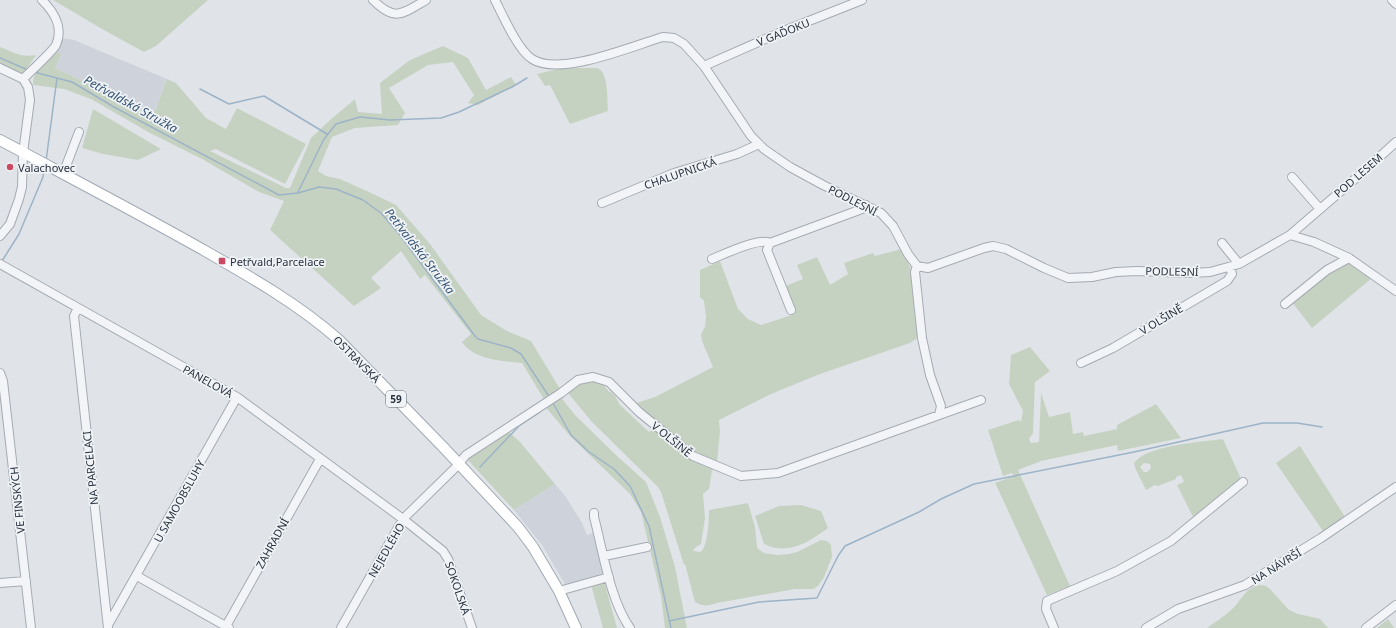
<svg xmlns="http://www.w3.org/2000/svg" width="1396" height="628" viewBox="0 0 1396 628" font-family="'Noto Sans',sans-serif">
  <rect width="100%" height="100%" fill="#e0e4e9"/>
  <path fill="#ced3db" d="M 61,38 L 74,40 L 167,79 L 152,120 L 120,99 L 55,68 L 60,55 L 57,52 Z
    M 555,484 L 566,497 L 582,523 L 587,535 L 593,533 L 602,555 L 606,573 L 601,578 L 566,586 L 542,545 L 514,510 Z"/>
  <path fill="#c6d2c1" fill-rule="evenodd" d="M 53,0 L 208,0 L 156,46 L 144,52 L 102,29 Z
    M 443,46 L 468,58 L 486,90 L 511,77 L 516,85 L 478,105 L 468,103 L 474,95 L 453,62 L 428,65 L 389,88 L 405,113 L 398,125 L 355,128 L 332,137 L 318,171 L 326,176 L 340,179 L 369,192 L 396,205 L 430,244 L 481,315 L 507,331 L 531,341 L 560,389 L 545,401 L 522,363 C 502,361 474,360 462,342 L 471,334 L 425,275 L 420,279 L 401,251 L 371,278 L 381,288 L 354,306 L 270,230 L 284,201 L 259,192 L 202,159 L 150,133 L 91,99 L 64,89 L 33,85 C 33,68 46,62 57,52 L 61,54 L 55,68 L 120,99 L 152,120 L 167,79 L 176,83 L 206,118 L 226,129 L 237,108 L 306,144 L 285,184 L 216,149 L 210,151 L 286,188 L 290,188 L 311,138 L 329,121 L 355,99 L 358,112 L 382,114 L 380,83 L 410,60 Z
    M 0,47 C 14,52 20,58 36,55 L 23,74 L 0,63 Z
    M 562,68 L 597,68 C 609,72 607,100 608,111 L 570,124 L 550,85 L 545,86 L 537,74 Z
    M 93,109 L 161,149 L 138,160 L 103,154 L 82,148 Z
    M 902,249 L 913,274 L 919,337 L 910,343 L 820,374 L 771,394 L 719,420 L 720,431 L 717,463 L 694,453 L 660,430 L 636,403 L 655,397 L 713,367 L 702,341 L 701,334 L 705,327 L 706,317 L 704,301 L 700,297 L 700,270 L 720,261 L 738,309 L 748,319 L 761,325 L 795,314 L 783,287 L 803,279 L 797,265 L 817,257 L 830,285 L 848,274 L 844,263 L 873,253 L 875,256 Z
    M 1345,263 C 1355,264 1363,274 1372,278 L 1312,328 L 1292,302 L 1330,272 Z
    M 1030,347 L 1050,371 L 1035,382 L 1033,433 L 1029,439 L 1031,443 L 1039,442 L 1041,393 L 1049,417 L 1070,412 L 1073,434 L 1083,432 L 1084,436 L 1117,429 L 1117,425 L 1156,404 L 1181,438 L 1118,451 L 1117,445 L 1041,461 L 1018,470 L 1070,586 L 1047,595 L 998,489 L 995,483 L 1014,476 L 1012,473 L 1003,476 L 988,430 L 1019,420 L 1021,422 L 1023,411 L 1009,384 L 1011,355 Z
    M 594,379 L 603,384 L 609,392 L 610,391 L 615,396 L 620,405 L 649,432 L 653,429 C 660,433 665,439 671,443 C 685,453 701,460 716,467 L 712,470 L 709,489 L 703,494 L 705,518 L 701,544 L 696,547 L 693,551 C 694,551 699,552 700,552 C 708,549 709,518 709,510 L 748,503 L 755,527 L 757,547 L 758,549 L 764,553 L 777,555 L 789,554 L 797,552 L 821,540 L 827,541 L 831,545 L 832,557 L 824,577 L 818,586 L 813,589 L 795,589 L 717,603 C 708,606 703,607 695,602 L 685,564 L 684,565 L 661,492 L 658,487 L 592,422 L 568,393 L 570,386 Z
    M 560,396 L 575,415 L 616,455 L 646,482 L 660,517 L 675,567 L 687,628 L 665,628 L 661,596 L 641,512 L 630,494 L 570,436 L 548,410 L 545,406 Z
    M 507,430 L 520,442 L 555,484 L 514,510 L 466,458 Z
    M 1223,439 L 1242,481 L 1215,499 L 1193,517 L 1177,485 L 1184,482 L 1181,475 L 1176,477 L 1176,479 L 1158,486 L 1155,485 L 1146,490 L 1136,470 L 1134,463 C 1147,445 1201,442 1223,439 ZM 1144,463 L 1150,464 L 1151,468 L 1147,472 L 1144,472 L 1140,467 Z
    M 1300,446 L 1347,520 L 1325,534 L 1276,463 Z
    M 801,505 L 821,511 L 828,528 C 813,539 796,551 776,548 C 772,548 768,545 764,544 L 755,516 L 779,506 Z
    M 604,581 L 617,628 L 603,628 L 591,585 Z
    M 1260,585 L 1266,586 L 1270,589 L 1289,610 L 1298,614 L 1312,617 L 1320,619 L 1328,628 L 1207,628 C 1214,623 1223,617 1230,611 C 1241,602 1245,587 1260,585 Z
    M 1388,619 L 1394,628 L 1377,628 Z"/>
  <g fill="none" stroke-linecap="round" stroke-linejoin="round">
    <path stroke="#9cb3c8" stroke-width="1.5" d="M 0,58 L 28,70
      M 34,72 L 72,82 L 114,107 L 279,195 L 298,193 L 319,187 L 336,189 L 363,200 L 381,213 L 399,234 L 475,336 L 478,339 L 511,348 L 521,354 L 550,398
      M 200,89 L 229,104 L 264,96 L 327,134
      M 46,161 L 57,78
      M 298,192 L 324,139 L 336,124 L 360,117 L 390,120 L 441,118 L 459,112 L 512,87 L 527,78
      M 2,261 L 19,234 L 43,177 L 44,169
      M 553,403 L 571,435 L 589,452 L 614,469 L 630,486 L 649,526 L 671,628
      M 480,467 L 519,426 L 540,412
      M 669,621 L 759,602 L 817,598 L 838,556 L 845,546 L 919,512 L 941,499 L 974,484 L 1134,452 L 1263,423 L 1297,423 L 1322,427"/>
    <g stroke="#a5abb3" stroke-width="10">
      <path id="minor" d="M 373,0 C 395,22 402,14 426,0
        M 495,0 C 503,16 518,50 532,59 C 560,77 632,46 663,37 L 674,38 L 684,44 L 704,66 L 751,136 L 764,149 L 790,167 L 823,185 L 881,213 L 893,226 L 908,254 L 917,266 L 928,268 L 984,248 L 993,246 L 1006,249 L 1044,268 L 1068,278 L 1092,277 L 1116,272 L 1137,271 L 1189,273 L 1210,272 L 1239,264 L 1290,235 L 1314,242 L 1349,258 L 1396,291
        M 1392,0 L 1396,4
        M 704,66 L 781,32 L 862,0
        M 0,68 L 23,79 L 28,87 L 30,100 L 23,153 L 22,187 L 19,199 L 10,224 L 0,236
        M 23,79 C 30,72 53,51 56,45 C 64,27 54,12 42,0
        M 63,174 L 79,132
        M 1292,177 L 1320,209
        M 602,203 L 674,173 L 737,154 L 759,144
        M 1290,235 L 1363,172 L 1396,142
        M 1222,243 L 1239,264
        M 712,259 C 724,254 760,237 770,243
        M 0,264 L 237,397 L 403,519 L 443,551 L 448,559 L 472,628
        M 917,266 L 915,272 L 922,338 L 930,375 L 941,406 L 939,415
        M 1285,304 L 1327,270 L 1349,258
        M 78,308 L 74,316 L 108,628
        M 791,310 L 767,250 L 770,243 L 862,209 L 866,205
        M 1081,363 L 1113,348 L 1227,281 L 1232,274 L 1230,267
        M 0,373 L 3,381 L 31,628
        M 594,513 L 594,517 C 603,551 610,600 630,628
        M 604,556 L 647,547
        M 137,576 L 229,628
        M 0,583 L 26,581
        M 559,591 L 609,577
        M 108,625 L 237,397
        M 225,628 L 320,459
        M 341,628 L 403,519 L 455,468 L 466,455 L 561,393 L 578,380 L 593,377 L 609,382 L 639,412 L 693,456 L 741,476 L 778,473 L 981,400
        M 1054,628 L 1046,609 L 1047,601 L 1117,571 L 1171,541 L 1243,482
        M 1146,628 L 1178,609 L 1245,585 L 1321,538 L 1396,487
        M 1366,628 L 1396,605"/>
    </g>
    <g stroke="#a0a9b4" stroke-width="12">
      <path id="major" d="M 0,140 C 67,176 134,211 200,248 C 249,276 297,303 339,340 L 445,449 L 518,527 L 533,547 L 559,591 L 576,628"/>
    </g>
    <use href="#minor" stroke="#f3f4f7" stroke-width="8"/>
    <use href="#major" stroke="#fff" stroke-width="10"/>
  </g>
  <g fill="#cb4862" stroke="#f0f3f6" stroke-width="1.5">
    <circle cx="10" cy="167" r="4"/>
    <rect x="218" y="257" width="8" height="8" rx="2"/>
  </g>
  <g text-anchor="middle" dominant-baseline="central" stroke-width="3.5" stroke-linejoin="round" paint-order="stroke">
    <rect fill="#f0f3f6" stroke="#656c77" stroke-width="1" x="386" y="391" width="20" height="16" rx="3"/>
    <g font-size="10" font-weight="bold" fill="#293240">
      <text x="396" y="399">59</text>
    </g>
    <g font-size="11" fill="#293240" stroke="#f0f3f6">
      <text transform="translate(783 32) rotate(-22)">V GAĎOKU</text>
      <text transform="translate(680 173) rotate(-19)">CHALUPNICKÁ</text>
      <text transform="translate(1358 175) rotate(-41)">POD LESEM</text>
      <text transform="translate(853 200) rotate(27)">PODLESNÍ</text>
      <text transform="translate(1172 271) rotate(1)">PODLESNÍ</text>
      <text transform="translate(1161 319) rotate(-31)">V OLŠINĚ</text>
      <text transform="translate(357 359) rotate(45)">OSTRAVSKÁ</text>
      <text transform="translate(208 381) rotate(29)">PANELOVÁ</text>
      <text transform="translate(672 439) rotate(39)">V OLŠINĚ</text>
      <text transform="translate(90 468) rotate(-96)">NA PARCELACI</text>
      <text transform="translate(17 500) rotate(-96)">VE FINSKÝCH</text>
      <text transform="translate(179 501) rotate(-61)">U SAMOOBSLUHY</text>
      <text transform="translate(272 543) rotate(-61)">ZAHRADNÍ</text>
      <text transform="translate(386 550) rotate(-60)">NEJEDLÉHO</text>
      <text transform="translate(1276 566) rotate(-32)">NA NÁVRŠÍ</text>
      <text transform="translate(458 588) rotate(71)">SOKOLSKÁ</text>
    </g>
    <g font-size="11" fill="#293240" stroke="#f0f3f6" text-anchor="start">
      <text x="18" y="167">Valachovec</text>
      <text x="230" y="261">Petřvald,Parcelace</text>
    </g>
    <g font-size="12" font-style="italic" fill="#345373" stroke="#f0f3f6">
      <text transform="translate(131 104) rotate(29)">Petřvaldská Stružka</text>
      <text transform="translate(420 251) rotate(52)">Petřvaldská Stružka</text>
    </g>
  </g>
</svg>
